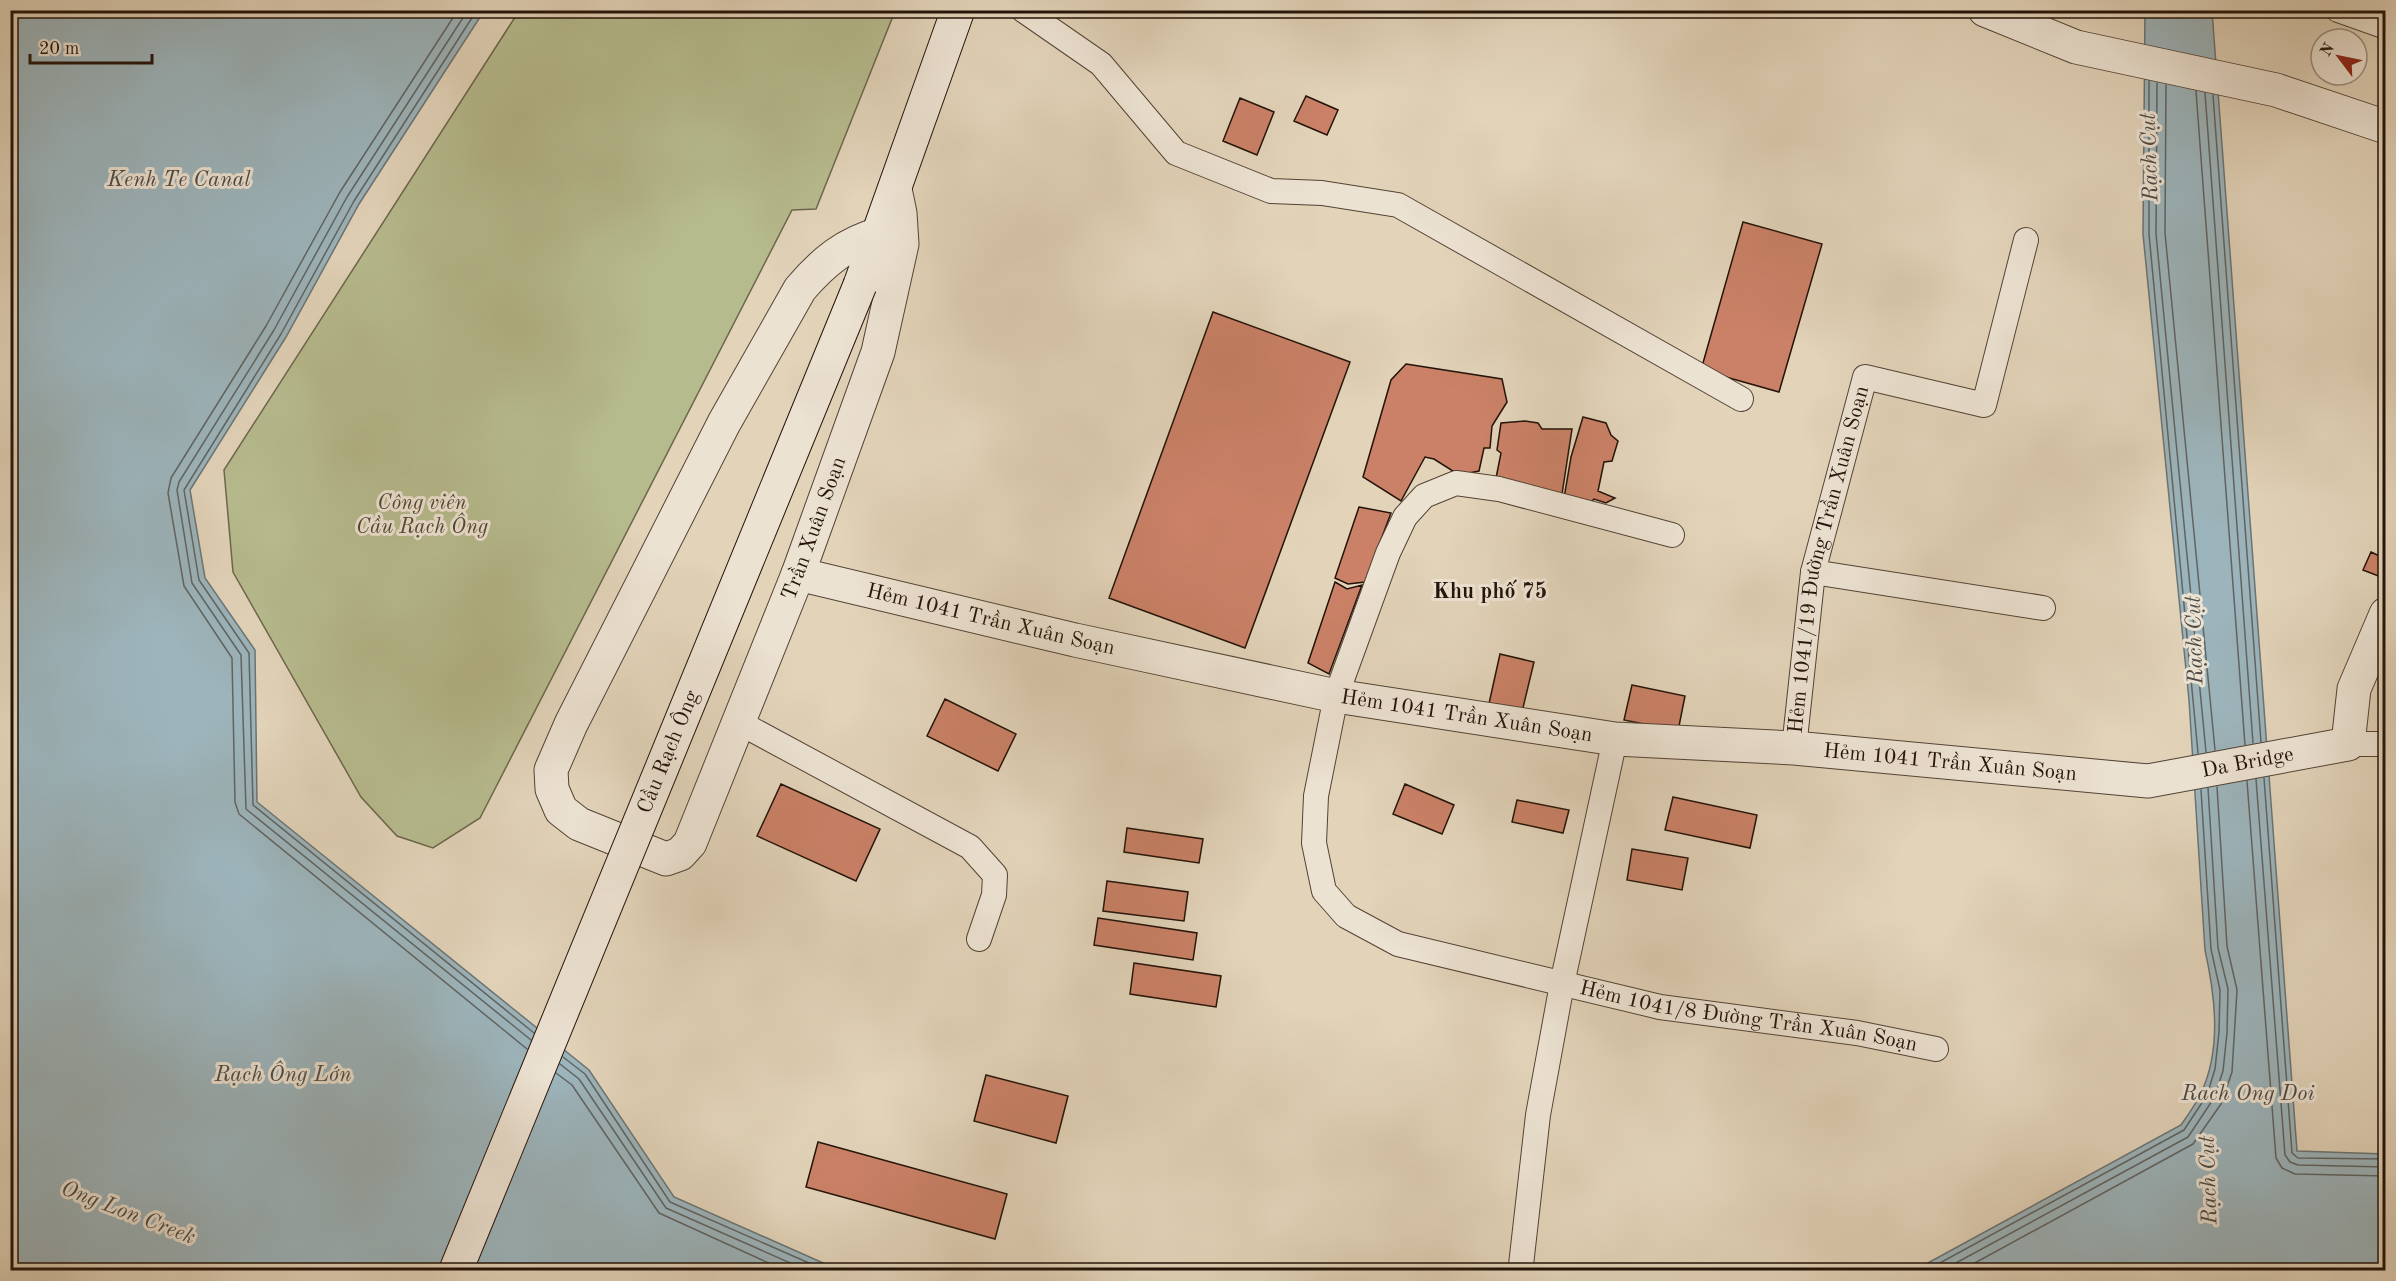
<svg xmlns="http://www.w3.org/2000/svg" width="2396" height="1281" viewBox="0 0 2396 1281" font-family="'Old Standard TT',serif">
  <rect width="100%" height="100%" fill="#e2d3b9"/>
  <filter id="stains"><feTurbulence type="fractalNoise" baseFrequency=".00333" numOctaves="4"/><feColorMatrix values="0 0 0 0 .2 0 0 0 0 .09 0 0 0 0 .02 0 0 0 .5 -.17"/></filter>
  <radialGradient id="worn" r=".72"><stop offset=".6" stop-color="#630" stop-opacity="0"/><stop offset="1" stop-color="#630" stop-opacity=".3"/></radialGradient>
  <path fill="#b6bb8e" stroke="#6c674c" stroke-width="1.5" d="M 519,11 L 895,11 L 816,209 L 792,210 L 480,818 L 433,848 L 397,836 L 361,797 L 233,572 L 224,470 Z"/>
  <path fill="#9cb4bb" stroke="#6c7474" stroke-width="1.5" d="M 10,11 L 484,11 L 359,204 L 286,337 L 190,490 L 205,578 L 255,650 L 257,802 L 589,1070 L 674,1197 L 839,1270 L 11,1270 Z
    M 2145,11 L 2212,11 L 2297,1151 L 2385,1154 L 2385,1270 L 1915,1270 L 2181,1125 C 2188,1115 2196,1104 2201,1093 C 2222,1049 2215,995 2205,950 L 2189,700 L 2143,234 Z"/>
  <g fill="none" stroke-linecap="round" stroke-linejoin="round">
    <path stroke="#606462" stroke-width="1.5" d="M 458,10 L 340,192 L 266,326 L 171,478 L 168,493 L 184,586 L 232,658 L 235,802 L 239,814 L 527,1049
      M 468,10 L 347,197 L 274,330 L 179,482 L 177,490 L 192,583 L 241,655 L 246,809 L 531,1040
      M 477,10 L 354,201 L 281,334 L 184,490 L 199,580 L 249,653 L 253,805 L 534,1033
      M 2149,81 L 2149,234 L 2198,753
      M 2157,83 L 2156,234 L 2206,752
      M 2166,85 L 2165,233 L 2215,750
      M 2196,91 L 2245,745
      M 2205,93 L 2253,743
      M 2213,95 L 2261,742
      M 2264,778 L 2292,1153 L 2298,1158 L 2386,1159
      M 2256,779 L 2285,1155 L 2290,1162 L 2298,1165 L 2386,1167
      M 2247,781 L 2276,1158 L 2282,1168 L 2295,1174 L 2386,1176
      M 563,1057 L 585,1074 L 670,1202 L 825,1270
      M 560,1064 L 579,1079 L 666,1208 L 806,1270
      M 556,1073 L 572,1085 L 659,1213 L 784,1270
      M 1927,1270 L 2184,1130 L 2207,1095 L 2215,1069 L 2219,1032 L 2220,990 L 2211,949 L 2201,790
      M 1943,1270 L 2188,1137 L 2214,1098 L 2223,1071 L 2227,1033 L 2228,989 L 2218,948 L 2208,788
      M 1962,1270 L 2193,1144 L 2221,1104 L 2232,1072 L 2237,990 L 2227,946 L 2217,787"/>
  </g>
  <path fill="#ca8167" stroke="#231309" stroke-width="1.5" d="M 2265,10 L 2286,10 L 2284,17 Z
    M 1306,96 L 1338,110 L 1327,135 L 1294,121 Z
    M 1240,98 L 1274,112 L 1257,155 L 1223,141 Z
    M 1743,222 L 1822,244 L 1779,392 L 1701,370 Z
    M 1213,312 L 1350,362 L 1245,648 L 1109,598 Z
    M 1406,364 L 1502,379 L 1507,402 L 1492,426 L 1490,448 L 1484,448 L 1479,471 L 1459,475 L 1434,459 L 1425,457 L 1401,501 L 1363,477 L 1391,380 Z
    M 1583,417 L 1606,423 L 1611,435 L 1618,441 L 1612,461 L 1604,462 L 1598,491 L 1615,498 L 1606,503 L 1594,499 L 1586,507 L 1564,498 L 1571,457 Z
    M 1525,421 L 1538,423 L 1542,429 L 1572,429 L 1562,494 L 1496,478 L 1501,453 L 1497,450 L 1501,423 Z
    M 1359,507 L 1391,513 L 1365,582 L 1348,584 L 1335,578 Z
    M 2371,552 L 2386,559 L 2386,579 L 2363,570 Z
    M 1335,582 L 1347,589 L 1362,585 L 1329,674 L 1308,663 Z
    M 1500,654 L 1534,662 L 1521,716 L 1488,708 Z
    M 1632,685 L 1685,696 L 1678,731 L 1624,720 Z
    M 945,699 L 1016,734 L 998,771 L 927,736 Z
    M 781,784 L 880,829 L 856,881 L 757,836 Z
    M 1405,784 L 1454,805 L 1442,834 L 1393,814 Z
    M 1673,797 L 1757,815 L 1750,848 L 1665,830 Z
    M 1517,800 L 1569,810 L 1563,833 L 1512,822 Z
    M 1127,828 L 1203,839 L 1199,863 L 1124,852 Z
    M 1632,849 L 1688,858 L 1682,890 L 1627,880 Z
    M 1107,881 L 1188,892 L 1184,921 L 1103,911 Z
    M 1098,918 L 1197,933 L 1193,960 L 1094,945 Z
    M 1134,963 L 1221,976 L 1216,1007 L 1130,994 Z
    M 986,1075 L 1068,1096 L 1056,1143 L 974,1121 Z
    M 818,1142 L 1007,1194 L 995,1239 L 806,1187 Z"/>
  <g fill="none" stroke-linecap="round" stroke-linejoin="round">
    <g stroke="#534335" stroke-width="26">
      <g id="service">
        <path d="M 1023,10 L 1101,64 L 1176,153 L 1271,191 L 1322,193 L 1398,205 L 1741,399"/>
        <path d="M 2338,10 L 2386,27"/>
        <path id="s1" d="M 1672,535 L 1499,489 L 1456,483 L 1424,496 L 1405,517 L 1388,553 L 1336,696 L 1316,796 L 1314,843 L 1324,891 L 1346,916 L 1398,944 L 1660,1007 L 1857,1033 L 1936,1049"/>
        <path d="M 1813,572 L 2043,608"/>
        <path d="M 740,723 L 970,847 L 995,875 L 994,895 L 979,939"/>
        <path d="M 2348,744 L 2386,744"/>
        <path id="s2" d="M 1794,748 L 1813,572 L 1865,377 L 1984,405 L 2026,240"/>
        <path d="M 1521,1265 L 1538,1115 L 1562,984 L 1615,739"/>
      </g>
    </g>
    <g stroke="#534335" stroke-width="35">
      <g id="minor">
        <path d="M 1985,10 L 2076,47 L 2276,90 L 2386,127"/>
        <path id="s3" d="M 798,574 L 1075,640 L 1336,696 L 1615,739 L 1794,748 L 2148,781 L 2348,744 L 2354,689 L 2386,614"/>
      </g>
    </g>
    <g stroke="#534335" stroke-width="35">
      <g id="tertiary">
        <path id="s4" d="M 880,234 C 846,243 823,262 800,289 L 724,423 L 571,724 L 551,770 L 552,789 L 561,810 L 579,824 L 666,859 L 680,854 L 690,843 L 798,574 L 878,352 L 902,244 L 900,213 L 895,189"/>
      </g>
    </g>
    <g stroke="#231309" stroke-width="35">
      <path id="secondary" d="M 860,285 L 958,10"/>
    </g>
    <use href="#service" stroke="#ece2d2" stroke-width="24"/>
    <use href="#minor" stroke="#ece2d2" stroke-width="33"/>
    <use href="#tertiary" stroke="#ece2d2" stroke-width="33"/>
    <use href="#secondary" stroke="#ece2d2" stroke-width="33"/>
    <g stroke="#231309" stroke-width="35" stroke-linecap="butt">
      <g id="secondary-bridge">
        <path id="s5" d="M 456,1270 L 860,285"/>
      </g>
    </g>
    <use href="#secondary-bridge" stroke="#ece2d2" stroke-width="33"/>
  </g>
  <g text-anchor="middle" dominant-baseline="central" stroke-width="6" stroke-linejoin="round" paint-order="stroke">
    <g font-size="21" font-style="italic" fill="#4f4531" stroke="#ece2d2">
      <text x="422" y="503">Công viên<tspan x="422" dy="24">Cầu Rạch Ông</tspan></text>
    </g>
    <g font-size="21" fill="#231309" stroke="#ece2d2">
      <text stroke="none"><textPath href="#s4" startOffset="1167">Trần Xuân Soạn</textPath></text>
      <text stroke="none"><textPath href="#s2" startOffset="192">Hẻm 1041/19 Đường Trần Xuân Soạn</textPath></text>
      <text stroke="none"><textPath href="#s3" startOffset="198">Hẻm 1041 Trần Xuân Soạn</textPath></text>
      <text stroke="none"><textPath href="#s3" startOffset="684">Hẻm 1041 Trần Xuân Soạn</textPath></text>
      <text stroke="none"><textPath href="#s5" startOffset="560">Cầu Rạch Ông</textPath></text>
      <text stroke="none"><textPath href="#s3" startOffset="1170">Hẻm 1041 Trần Xuân Soạn</textPath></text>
      <text stroke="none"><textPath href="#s3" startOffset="1470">Da Bridge</textPath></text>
      <text stroke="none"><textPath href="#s1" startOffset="1126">Hẻm 1041/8 Đường Trần Xuân Soạn</textPath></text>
    </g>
    <g font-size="22" font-style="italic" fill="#4d4b47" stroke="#ece2d2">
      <text transform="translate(2150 157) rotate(-92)">Rạch Cụt</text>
      <text x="179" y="180">Kenh Te Canal</text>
      <text transform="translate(2195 640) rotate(-92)">Rạch Cụt</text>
      <text x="283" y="1075">Rạch Ông Lớn</text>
      <text x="2248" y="1094">Rach Ong Doi</text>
      <text transform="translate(2209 1180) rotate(-92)">Rạch Cụt</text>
      <text transform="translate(128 1213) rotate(21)">Ong Lon Creek</text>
    </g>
    <g font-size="22" font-weight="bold" fill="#231309" stroke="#ece2d2">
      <text x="1490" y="592">Khu phố 75</text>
    </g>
  </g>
  <rect width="2396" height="1281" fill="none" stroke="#e2d3b9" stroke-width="36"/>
  <rect x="12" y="12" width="2372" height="1257" fill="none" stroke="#231309" stroke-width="3"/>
  <rect x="18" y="18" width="2360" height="1245" fill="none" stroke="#231309" stroke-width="1.5"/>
  <g transform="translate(2339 57) rotate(302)"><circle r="28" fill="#ece2d2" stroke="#9c8f82" stroke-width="1.5"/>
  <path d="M0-4.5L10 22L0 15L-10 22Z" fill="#8f2418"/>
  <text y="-9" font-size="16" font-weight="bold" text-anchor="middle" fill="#231309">N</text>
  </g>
  <path d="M30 54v9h122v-9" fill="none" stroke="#231309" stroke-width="3"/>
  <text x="39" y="54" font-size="18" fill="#231309" stroke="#ece2d2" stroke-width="4.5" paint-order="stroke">20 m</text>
  <rect width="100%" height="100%" filter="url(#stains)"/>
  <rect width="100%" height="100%" fill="url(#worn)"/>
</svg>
